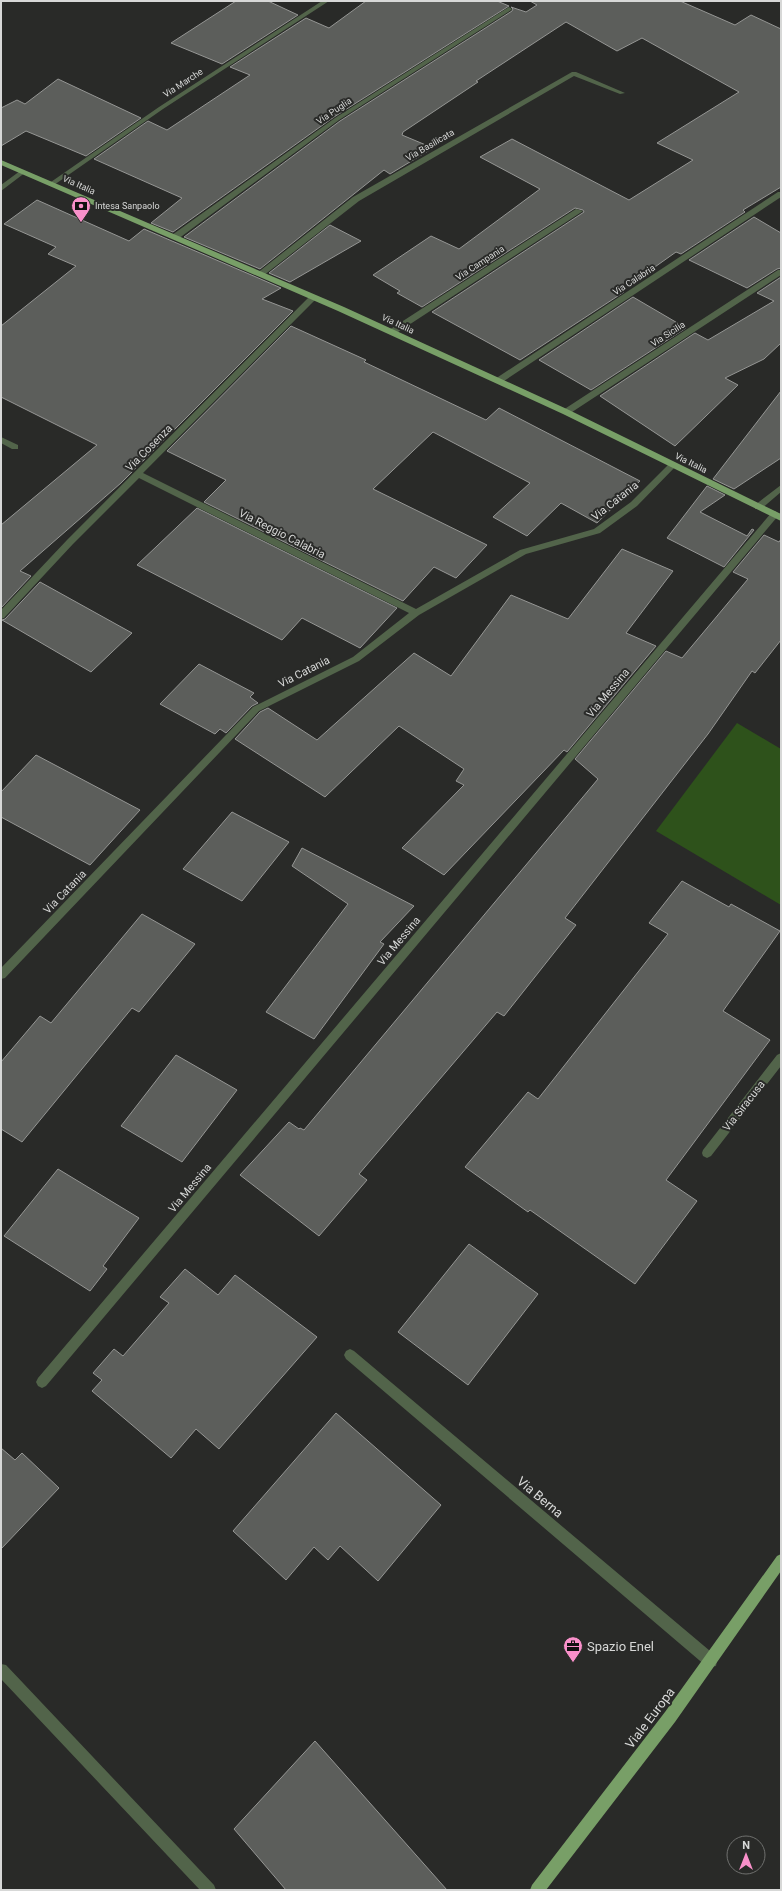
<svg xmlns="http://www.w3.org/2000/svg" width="782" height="1891" viewBox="0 0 782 1891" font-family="Roboto,sans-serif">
  <rect width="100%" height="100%" fill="#292a28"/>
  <path fill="#2e521b" d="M 737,723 L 781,749 L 781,905 L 656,831 Z"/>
  <path fill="#5c5e5b" stroke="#959694" d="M 236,1 L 268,1 L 298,15 L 222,64 L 171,43 Z
    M 366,1 L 497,1 L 509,6 L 334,117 L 173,232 L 151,223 L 182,198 L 94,159 L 148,121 L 167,130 L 250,75 L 230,67 L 306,18 L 329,28 Z
    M 530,1 L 680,1 L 735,25 L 751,15 L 781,29 L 781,187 L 743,210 L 745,212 L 681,254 L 676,252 L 621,291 L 624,292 L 520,360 L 432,312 L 584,212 L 583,210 L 575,208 L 422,307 L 397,293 L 400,291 L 373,275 L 431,236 L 459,249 L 540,189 L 480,157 L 512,139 L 629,200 L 693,160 L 657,143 L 739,92 L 642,38 L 617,51 L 566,22 L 476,81 L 478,82 L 403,132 L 402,135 L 433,148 L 390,174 L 384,170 L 260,269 L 184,237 L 340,121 L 512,11 L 513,9 L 511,7 L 526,12 L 537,5 Z
    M 58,79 L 141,118 L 86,156 L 26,131 L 1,146 L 1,108 L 17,100 L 25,104 Z
    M 37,200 L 129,241 L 144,229 L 256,277 L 281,288 L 262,299 L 293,311 L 121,483 L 20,571 L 31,576 L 1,608 L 1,525 L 97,445 L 1,397 L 1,326 L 76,266 L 48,254 L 56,247 L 4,224 Z
    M 754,217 L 781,233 L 781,268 L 777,269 L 747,288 L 689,260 Z
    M 330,225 L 361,241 L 290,282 L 269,273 Z
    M 781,277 L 781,343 L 764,359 L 725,378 L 738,385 L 675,446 L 600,396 L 695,333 L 708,340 L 774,301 L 757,293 Z
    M 633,297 L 686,328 L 591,390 L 539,360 Z
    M 291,326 L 366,360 L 364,362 L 486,420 L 499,408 L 640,481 L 597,523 L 561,503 L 527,536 L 493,517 L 530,483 L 433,432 L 373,489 L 487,545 L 456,578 L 434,567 L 403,601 L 204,502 L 226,480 L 167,451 Z
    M 781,391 L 781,458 L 734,489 L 713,479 Z
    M 707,486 L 725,495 L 700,512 L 747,536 L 752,529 L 754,530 L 724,567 L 667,538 Z
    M 197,508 L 397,608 L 360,648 L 302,618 L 282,640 L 137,565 Z
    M 764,535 L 779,542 L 781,539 L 781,640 L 755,673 L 752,671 L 708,734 L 565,918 L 576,925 L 504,1016 L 497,1012 L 359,1174 L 367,1180 L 319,1236 L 240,1175 L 289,1122 L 299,1129 L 300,1128 L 304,1130 L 598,779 L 575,759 L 666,651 L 682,658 L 748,579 L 733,572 Z
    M 622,549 L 673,571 L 626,633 L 656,646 L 567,752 L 564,750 L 444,875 L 402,848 L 464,785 L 456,781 L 464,769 L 399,726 L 325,797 L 235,739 L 260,712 L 268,708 L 317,740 L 414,653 L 451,676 L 511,595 L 568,619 Z
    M 40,582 L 132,633 L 91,672 L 2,620 L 5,619 Z
    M 199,664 L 254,693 L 250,697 L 258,703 L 252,706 L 226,733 L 220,729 L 215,734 L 160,704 Z
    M 36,755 L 140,810 L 90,865 L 1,817 L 1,792 Z
    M 232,812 L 289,842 L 242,901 L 183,869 Z
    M 302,848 L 414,906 L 380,942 L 384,944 L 314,1039 L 266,1012 L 348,904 L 292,866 Z
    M 682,881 L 729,907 L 731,904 L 780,931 L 723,1011 L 770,1040 L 666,1180 L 697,1201 L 635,1284 L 530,1210 L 528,1212 L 465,1167 L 528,1092 L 538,1099 L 668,934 L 649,923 Z
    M 142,914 L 195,944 L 139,1012 L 132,1008 L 22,1142 L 1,1129 L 1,1062 L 40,1016 L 51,1023 Z
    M 176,1055 L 237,1090 L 182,1162 L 121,1126 Z
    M 58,1169 L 139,1218 L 103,1266 L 107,1269 L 90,1291 L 4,1236 Z
    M 469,1244 L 538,1294 L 468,1385 L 398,1332 Z
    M 185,1269 L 218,1295 L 235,1275 L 317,1337 L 219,1449 L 196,1429 L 171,1458 L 92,1391 L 102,1380 L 93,1373 L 114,1349 L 123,1356 L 169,1303 L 160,1297 Z
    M 336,1413 L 441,1505 L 378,1581 L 340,1546 L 328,1560 L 314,1547 L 286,1580 L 233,1531 Z
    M 1,1448 L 15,1460 L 22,1453 L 59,1488 L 1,1549 Z
    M 315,1741 L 447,1890 L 286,1890 L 234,1829 Z"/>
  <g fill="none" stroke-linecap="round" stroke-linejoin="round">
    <path fill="#52644a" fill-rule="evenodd" d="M 322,1 L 329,1 L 163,109 L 54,185 L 48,184 L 159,107 Z
      M 509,7 L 512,9 L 511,10 L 339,120 L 178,239 L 172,239 L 172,235 L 335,118 Z
      M 572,72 L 576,72 L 625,93 L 620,94 L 574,76 L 359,201 L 263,276 L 257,276 L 256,274 L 353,197 Z
      M 20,171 L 26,172 L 1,191 L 1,185 Z
      M 778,192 L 781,192 L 781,197 L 501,383 L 495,383 L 495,379 Z
      M 576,209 L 583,211 L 395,334 L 389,334 L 389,330 Z
      M 778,270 L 781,270 L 781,275 L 569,414 L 563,414 L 563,410 Z
      M 311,295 L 314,295 L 318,297 L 143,473 L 416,609 L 520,550 L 594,529 L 631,502 L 670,463 L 676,463 L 677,465 L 637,506 L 600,533 L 526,554 L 419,615 L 359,661 L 259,711 L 5,978 L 1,979 L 1,968 L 253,707 L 353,657 L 409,613 L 139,478 L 73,544 L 4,618 L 1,619 L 1,610 L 67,540 Z
      M 1,437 L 18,445 L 18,449 L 12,449 L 1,443 Z
      M 781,485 L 781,492 L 761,509 L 755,509 L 755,505 Z
      M 775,511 L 779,514 L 778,516 L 46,1386 L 42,1388 L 38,1386 L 36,1382 L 38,1378 L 772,512 Z
      M 781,1053 L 781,1066 L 711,1156 L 707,1158 L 703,1156 L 702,1153 L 703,1150 L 777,1055 Z
      M 350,1349 L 354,1351 L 716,1656 L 717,1661 L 716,1666 L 711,1667 L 706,1666 L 346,1359 L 344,1355 L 346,1351 Z
      M 1,1664 L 6,1665 L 214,1885 L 216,1890 L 200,1890 L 1,1679 Z"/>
    <path fill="#789f67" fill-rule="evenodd" d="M 1,160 L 344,307 L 569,410 L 781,514 L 781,521 L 563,414 L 338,311 L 1,165 Z
      M 781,1554 L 781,1571 L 675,1722 L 546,1890 L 530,1890 L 532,1885 L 665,1712 L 777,1556 Z"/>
  </g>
  <defs>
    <g id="bank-pin" transform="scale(1)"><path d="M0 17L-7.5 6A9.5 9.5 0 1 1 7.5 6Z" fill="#f990ca" stroke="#292a28"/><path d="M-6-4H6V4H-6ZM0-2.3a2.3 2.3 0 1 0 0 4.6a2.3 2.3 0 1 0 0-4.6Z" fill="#111"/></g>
    <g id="office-pin" transform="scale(1)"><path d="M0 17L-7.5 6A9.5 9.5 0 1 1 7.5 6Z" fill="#f990ca" stroke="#292a28"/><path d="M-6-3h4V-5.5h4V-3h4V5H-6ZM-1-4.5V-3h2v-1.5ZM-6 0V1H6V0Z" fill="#111"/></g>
  </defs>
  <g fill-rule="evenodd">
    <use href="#bank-pin" x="81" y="206"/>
    <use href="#office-pin" x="573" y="1646"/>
  </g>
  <g text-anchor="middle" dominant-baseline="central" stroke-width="4" stroke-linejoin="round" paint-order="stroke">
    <g font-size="9" fill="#d7d8d7" stroke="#292a28">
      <text transform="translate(183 83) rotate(-33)">Via Marche</text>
      <text transform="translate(334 111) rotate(-34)">Via Puglia</text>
      <text transform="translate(430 145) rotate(-30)">Via Basilicata</text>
      <text transform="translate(79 185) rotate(24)">Via Italia</text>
      <text transform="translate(480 263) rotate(-33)">Via Campania</text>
      <text transform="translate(634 280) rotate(-33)">Via Calabria</text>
      <text transform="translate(398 324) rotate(25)">Via Italia</text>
      <text transform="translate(668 334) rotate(-33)">Via Sicilia</text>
      <text transform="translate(691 463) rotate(26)">Via Italia</text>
    </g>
    <g font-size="9" fill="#d7d8d7" stroke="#292a28" text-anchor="start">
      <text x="95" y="206">Intesa Sanpaolo</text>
    </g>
    <g font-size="11" fill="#d7d8d7" stroke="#292a28">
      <text transform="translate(149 448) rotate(-45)">Via Cosenza</text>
      <text transform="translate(615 501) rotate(-38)">Via Catania</text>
      <text transform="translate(282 534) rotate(27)">Via Reggio Calabria</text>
      <text transform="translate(304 672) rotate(-27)">Via Catania</text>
      <text transform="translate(608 693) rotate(-50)">Via Messina</text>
      <text transform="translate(65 892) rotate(-46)">Via Catania</text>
      <text transform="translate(399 941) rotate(-50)">Via Messina</text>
      <text transform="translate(744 1106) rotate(-52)">Via Siracusa</text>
      <text transform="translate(190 1188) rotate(-50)">Via Messina</text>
    </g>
    <g font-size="13" fill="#d7d8d7" stroke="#292a28">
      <text transform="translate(540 1497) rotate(40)">Via Berna</text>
      <text transform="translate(650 1718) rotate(-53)">Viale Europa</text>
    </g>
    <g font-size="13" fill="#d7d8d7" stroke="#292a28" text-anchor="start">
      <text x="587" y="1646">Spazio Enel</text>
    </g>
  </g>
  <rect width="782" height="1891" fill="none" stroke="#d7d8d7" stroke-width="4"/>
  <g transform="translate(746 1855)"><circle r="19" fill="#292a28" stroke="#6f706e"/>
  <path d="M0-3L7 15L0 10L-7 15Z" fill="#f990ca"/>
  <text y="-6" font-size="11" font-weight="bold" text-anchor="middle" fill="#d7d8d7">N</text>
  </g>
</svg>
